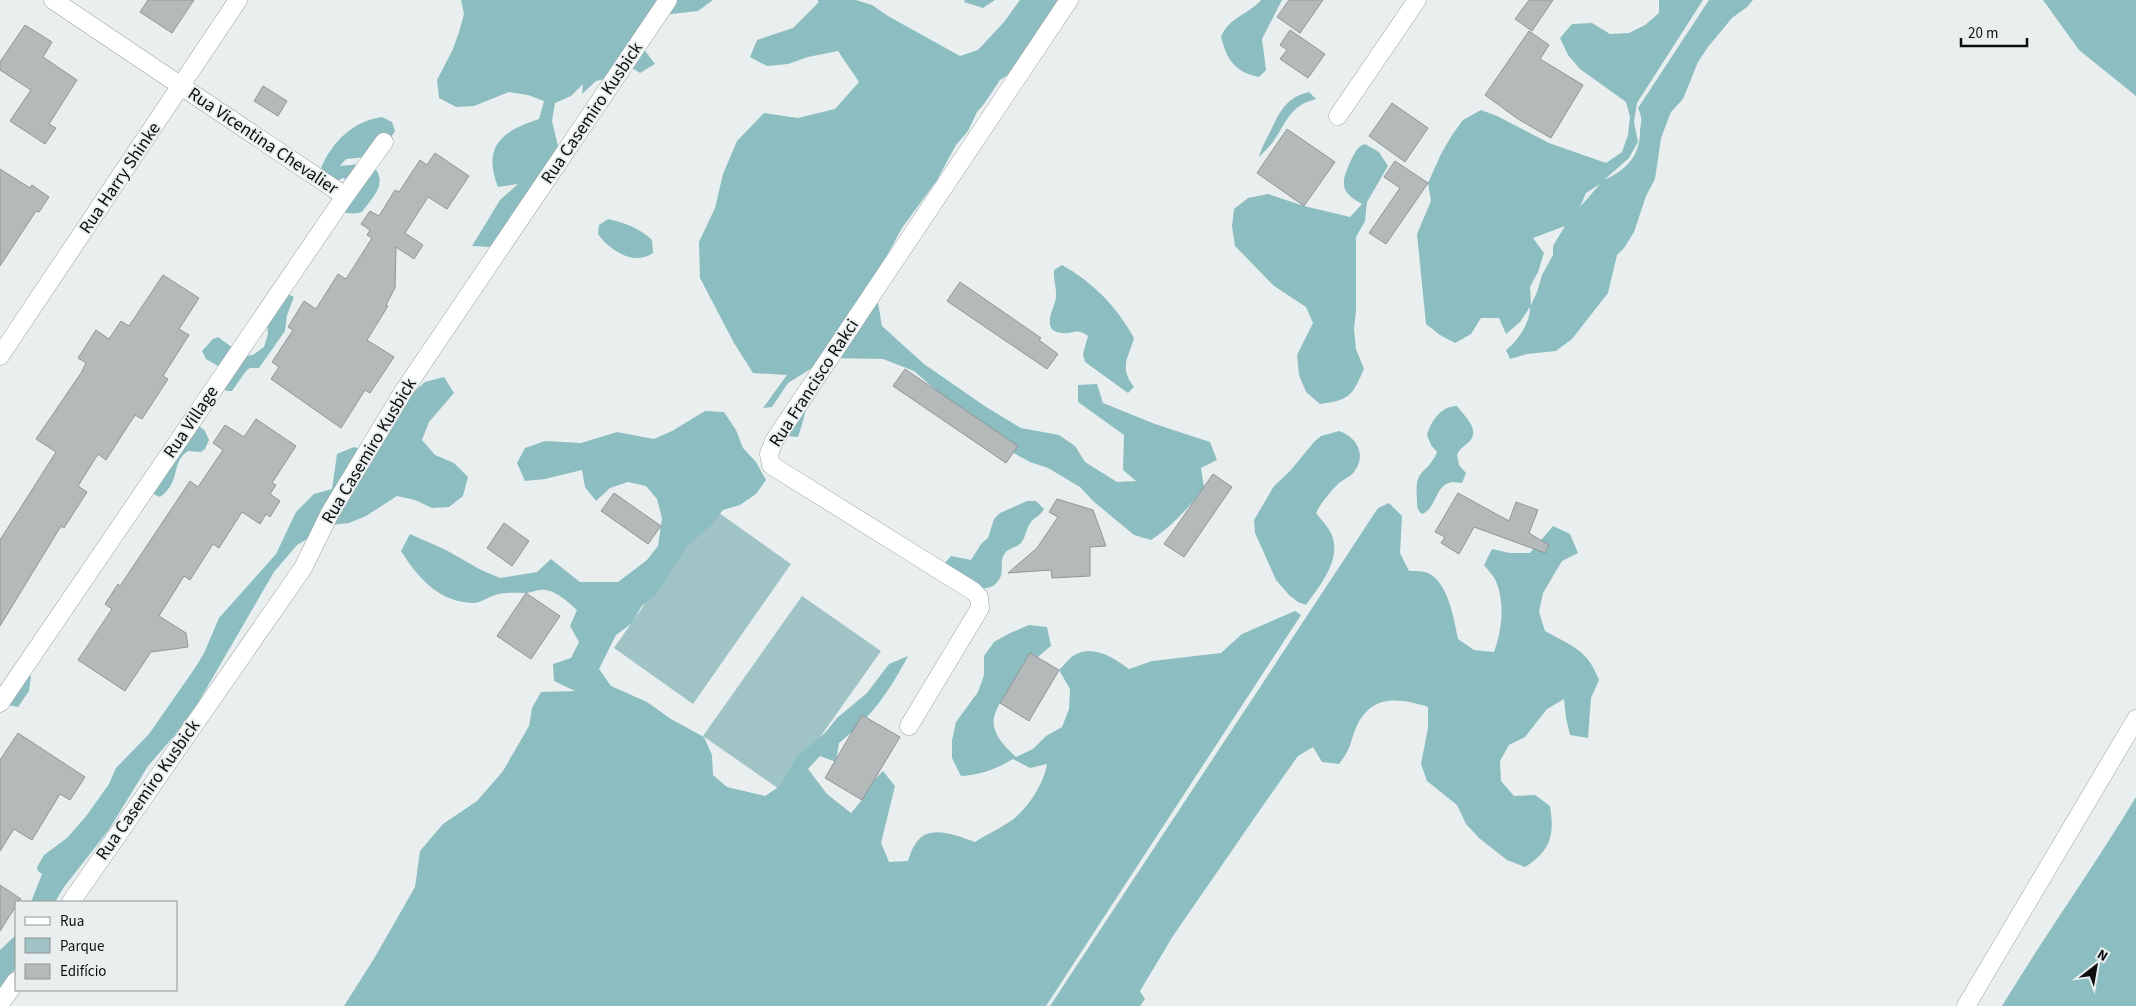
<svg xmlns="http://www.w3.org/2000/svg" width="2136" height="1006" viewBox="0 0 2136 1006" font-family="'Source Sans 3',sans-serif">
  <rect width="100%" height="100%" fill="#e9efef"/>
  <path fill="#a0c3c6" d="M 712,508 L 791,564 L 693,704 L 614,648 Z
    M 802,596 L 881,651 L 782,791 L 703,736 Z"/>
  <path fill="#8cbec1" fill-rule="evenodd" d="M 461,0 L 713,0 L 698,11 L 662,15 L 643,48 L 655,64 L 640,73 L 626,64 L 614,77 L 596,81 L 582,94 L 583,84 L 571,96 L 555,103 L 552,121 L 561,158 L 504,236 L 490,247 L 472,246 L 500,200 L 518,184 L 498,187 C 482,146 502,131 539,119 L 544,101 L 528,95 L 509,92 L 474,106 L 456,107 L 439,98 L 437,80 L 453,49 L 459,32 L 464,14 Z
    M 817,0 L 856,0 L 872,5 L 888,16 L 960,56 L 978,50 L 1004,22 L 1020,0 L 1068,0 L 1010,74 L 1000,80 L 984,104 L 977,112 L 968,131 L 956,145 L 937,180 L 902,228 L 874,279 L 882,326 L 924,364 L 986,407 L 1021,428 L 1059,435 L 1075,446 L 1085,462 L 1117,482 L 1136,481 L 1123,470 L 1124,435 L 1078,402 L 1078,385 L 1097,384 L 1103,403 L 1155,424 L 1210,442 L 1217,460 L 1201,468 L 1204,487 C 1190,507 1171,527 1151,540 L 1134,535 L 1093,501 L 1080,487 L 1048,468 L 1030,462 L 999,445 L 914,371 L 883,359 L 828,358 L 788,383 L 772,407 L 763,408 L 787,375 L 753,373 L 734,343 L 700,278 L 699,242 L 715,208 L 723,174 L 737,141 L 764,113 L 798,118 L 835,109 L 859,82 L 838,51 L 808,57 L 788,64 L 767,66 L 750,57 L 757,40 L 793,28 L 819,2 Z
    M 965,0 L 995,0 L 983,8 L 964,2 Z
    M 1261,0 L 1282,0 L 1262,39 L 1266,70 L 1259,77 C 1235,72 1227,60 1221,37 C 1229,17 1248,15 1261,0 Z
    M 1659,0 L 1703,0 L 1637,103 L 1634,122 L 1638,142 L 1629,158 L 1604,180 C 1624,171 1639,158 1640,134 C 1640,121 1644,122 1638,108 L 1709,0 L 1753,0 L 1747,7 L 1732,18 L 1708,47 L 1698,62 L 1683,99 L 1671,112 L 1661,138 L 1655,179 L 1646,196 L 1634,232 L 1624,248 L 1617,255 L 1608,293 L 1572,339 L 1556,351 L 1527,354 L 1510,359 L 1506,350 C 1518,341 1531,321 1530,307 L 1520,322 L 1506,334 L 1499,318 L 1481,318 L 1471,334 L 1455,343 L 1440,335 L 1426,324 L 1417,234 L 1431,201 L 1428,183 L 1441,154 L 1452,135 L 1463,120 L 1481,110 L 1497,116 L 1549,143 L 1606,163 L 1622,152 L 1628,135 L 1630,117 L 1626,102 L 1580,69 L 1568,55 L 1560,38 L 1572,24 L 1592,23 L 1610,34 L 1629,33 L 1645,25 L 1659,13 ZM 1600,184 L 1580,207 L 1586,193 ZM 1565,226 L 1553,246 L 1553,255 L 1542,275 L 1537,292 L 1531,305 L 1530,287 L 1538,272 L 1544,253 L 1533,238 Z
    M 2043,0 L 2136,0 L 2136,96 L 2079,50 Z
    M 1309,92 L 1316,99 C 1289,106 1287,122 1273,142 C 1269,147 1264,152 1259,157 C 1262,146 1267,138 1272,128 C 1281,109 1288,97 1309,92 Z
    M 382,117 L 392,122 L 395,131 L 390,139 L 366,157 L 346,159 L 340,166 L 370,163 C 391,182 373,196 362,212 C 347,216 338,212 331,199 L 335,191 L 351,182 L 343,178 L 335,182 L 327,178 L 321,168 C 332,142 353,121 382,117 Z
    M 1365,144 L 1379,152 L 1388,166 L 1367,202 L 1365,221 L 1356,237 L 1356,311 L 1354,329 L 1356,349 L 1364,369 C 1352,396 1350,400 1320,404 L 1306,392 L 1299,375 L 1297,355 L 1313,323 L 1306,307 L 1274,286 L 1235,246 L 1232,226 L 1234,209 L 1248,198 L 1268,194 L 1304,206 L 1350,217 L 1362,204 C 1337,191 1342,180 1352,158 C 1356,151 1358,146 1365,144 Z
    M 608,219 C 626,223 639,228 652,240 L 653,253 C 634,266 610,251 598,234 L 599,225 Z
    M 1062,265 C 1093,282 1117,307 1134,338 C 1128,359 1119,367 1134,387 L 1128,393 L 1085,362 L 1083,354 L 1088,336 C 1075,327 1074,335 1062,333 C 1040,331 1054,309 1056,298 C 1057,288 1053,280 1054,270 Z
    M 284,292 L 294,297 L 287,315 L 285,331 L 259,368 L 250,368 L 246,371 L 232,391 L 227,391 L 218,386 L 218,366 L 206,359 L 202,351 L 213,339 L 218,337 L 244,356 L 253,355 L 264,347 L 268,334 L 267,324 Z
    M 832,369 L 832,372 C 807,386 807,413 798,437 L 788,436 C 789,424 794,398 801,388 C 808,379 822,375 832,369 Z
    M 444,377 L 454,393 L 429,422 L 422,440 L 435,455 L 454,463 L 468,477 L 463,496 L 449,507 L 432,508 L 415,500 L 397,496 L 366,516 L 349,523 L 331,525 L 297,545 L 274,572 L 198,703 L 175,735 L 148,766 L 108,831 L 64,887 L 55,902 L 31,902 L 42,874 L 38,871 L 37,867 L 44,855 L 67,838 L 87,815 L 109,784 L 116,768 L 149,734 L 195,668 L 204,653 L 219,618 L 276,554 L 296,512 L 314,494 L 332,489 L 337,454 L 354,447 L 371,452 L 411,394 L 425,382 Z
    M 1457,406 C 1464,416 1480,428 1470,441 C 1465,446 1460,448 1457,455 L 1459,465 L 1466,473 L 1462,483 C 1457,483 1453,481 1449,483 C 1435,487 1436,509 1422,514 C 1417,510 1417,507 1417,500 C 1414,466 1427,476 1437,452 L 1431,445 L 1427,435 C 1431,421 1441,406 1457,406 Z
    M 705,411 L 724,412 L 736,430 L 743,448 L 756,462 L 766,480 L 756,494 L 740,505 L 723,510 L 712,524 L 686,548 L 656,594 L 641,607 L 632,623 L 616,635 L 599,669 L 611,686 L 647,702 L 671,719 L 704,737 L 712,755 L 713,775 L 727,787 L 765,796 L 780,786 L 797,756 L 825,733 L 837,718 L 867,693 L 889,664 L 908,656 C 889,692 871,718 839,743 L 836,762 L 820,756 L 808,769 L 827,794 L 851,813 L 862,800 L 868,786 L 883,771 L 895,786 L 881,843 L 889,862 L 908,861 C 910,855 912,848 916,843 C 929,823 958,836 975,842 C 985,835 996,831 1006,824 C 1025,814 1044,784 1047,764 L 1030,768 L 1013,759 C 996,769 981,775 961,776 L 952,758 L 952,740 L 956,722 L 978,692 L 984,675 L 984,656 L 994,642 L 1010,633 L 1029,625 L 1047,627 L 1051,646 C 1034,658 989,704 994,726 C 997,740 1006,747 1016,757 L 1033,749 L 1046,736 L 1062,727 L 1069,709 L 1070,689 L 1059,670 C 1064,666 1068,659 1073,656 C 1092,643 1114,658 1129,669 L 1152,661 L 1221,653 L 1242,634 L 1295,611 L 1301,615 L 1046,1006 L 344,1006 L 375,957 L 415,887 L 420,851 L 443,824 L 477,801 L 503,771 L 529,726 L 532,708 L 541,692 L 575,691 L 554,681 L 553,664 L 571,658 L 579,642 L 570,626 L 577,610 C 568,602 557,591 545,590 C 538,589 532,593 525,593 C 514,593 506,592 495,595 C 488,597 481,603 473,603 C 439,602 418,578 401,551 L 410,534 L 446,550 L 481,570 L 500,578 L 537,572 L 551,559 L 580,582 L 618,582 L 647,560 L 658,546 L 662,518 L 657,499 L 646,486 L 628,482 L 610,488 L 596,501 L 585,487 L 582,470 L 545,479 L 525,481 L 517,463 L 525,448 L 545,441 L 581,443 L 617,432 L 654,439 L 672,431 Z
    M 197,424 L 205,431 L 209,440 L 205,449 L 201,452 L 188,451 C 170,463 182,481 160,497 L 151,493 Z
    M 1339,431 C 1357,437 1367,455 1354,472 C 1350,477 1342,480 1338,484 C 1330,492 1321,503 1316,513 C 1322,521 1331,529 1333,539 C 1340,562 1318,588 1306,605 L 1298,602 L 1289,595 L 1276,580 L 1255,533 L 1254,520 L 1274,486 L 1290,471 L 1314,442 L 1321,436 Z
    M 1027,501 L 1036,501 L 1044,509 C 1041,515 1035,517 1031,522 C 1026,528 1026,537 1021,543 C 1016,548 1009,548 1005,553 C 999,561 1004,571 1000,578 C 987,602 954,579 945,563 L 951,556 L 971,560 L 981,544 L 988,538 L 994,519 L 1000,513 Z
    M 1389,503 L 1402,516 L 1400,553 L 1409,571 C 1415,571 1423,571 1428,573 C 1448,582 1454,619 1458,639 L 1474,650 L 1494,652 C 1502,631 1505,603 1496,581 C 1493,575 1488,570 1484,565 L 1492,549 L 1510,553 L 1530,553 L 1553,526 L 1570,534 L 1578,553 L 1562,561 L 1543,593 L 1539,612 L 1545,631 C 1573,647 1587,649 1599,680 L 1591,698 L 1588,738 L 1570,735 L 1566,718 L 1564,699 L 1547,709 L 1525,737 L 1509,745 L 1500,761 L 1501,781 L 1514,796 L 1535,795 L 1550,806 C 1555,836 1550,851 1525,867 L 1507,860 L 1479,838 L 1466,824 L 1457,805 L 1427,781 L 1421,764 L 1428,728 L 1428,707 C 1396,697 1368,694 1354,733 C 1349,748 1349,751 1339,764 L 1322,762 L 1313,747 L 1298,756 L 1262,807 L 1173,936 L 1140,991 L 1145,999 L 1140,1006 L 1050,1006 L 1378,508 Z
    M 28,673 L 31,677 L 29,691 L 18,707 L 8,705 Z
    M 2136,797 L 2136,1006 L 2002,1006 C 2045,935 2093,868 2136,797 Z
    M 16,935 L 16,968 L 0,988 L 0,950 Z"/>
  <path fill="#b4baba" stroke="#919697" d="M 148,0 L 194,0 L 172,33 L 140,12 Z
    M 1289,0 L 1323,0 L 1300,33 L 1277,17 Z
    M 1529,0 L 1553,0 L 1532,31 L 1515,19 Z
    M 25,25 L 52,42 L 43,57 L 77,80 L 49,124 L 56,128 L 45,144 L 10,121 L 31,90 L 0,70 L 0,62 Z
    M 1290,30 L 1325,54 L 1308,78 L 1280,59 L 1287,50 L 1280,45 Z
    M 1529,31 L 1549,45 L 1540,59 L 1583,85 L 1551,138 L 1518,119 L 1485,95 Z
    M 263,86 L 287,101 L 278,116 L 254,101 Z
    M 1392,103 L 1428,128 L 1405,162 L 1369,136 Z
    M 1287,129 L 1335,162 L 1304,206 L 1257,173 Z
    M 435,153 L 469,176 L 447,209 L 428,197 L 405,233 L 423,245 L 414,259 L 396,247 L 395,288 L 386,305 L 388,306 L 367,340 L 394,357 L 370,393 L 365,390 L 341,428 L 271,379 L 279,367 L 272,362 L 293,330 L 288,327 L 304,301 L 316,309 L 338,274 L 346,279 L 372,238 L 367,235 L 370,230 L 361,224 L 370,211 L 379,216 L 395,190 L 399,192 L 420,160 L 427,165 Z
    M 1395,161 L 1428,183 L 1386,244 L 1369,233 L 1400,188 L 1384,177 Z
    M 0,169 L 30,188 L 32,185 L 49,197 L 39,212 L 36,211 L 0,266 Z
    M 163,275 L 199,298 L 179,329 L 189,335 L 163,376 L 168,379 L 142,419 L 135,415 L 106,460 L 98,454 L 78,486 L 87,492 L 64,528 L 61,526 L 0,626 L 0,540 L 56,452 L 36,439 L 81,373 L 86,363 L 78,358 L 96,330 L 109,339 L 121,321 L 129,326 Z
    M 960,282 L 1041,338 L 1039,340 L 1058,354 L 1047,369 L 947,301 Z
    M 905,369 L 1018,446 L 1006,463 L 893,386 Z
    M 256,419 L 296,446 L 272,483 L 276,485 L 270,494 L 280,501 L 270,517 L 266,514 L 260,524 L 242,512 L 219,548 L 213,544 L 190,580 L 184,576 L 159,616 L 186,633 L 188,647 L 151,652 L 125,691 L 78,660 L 112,609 L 105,604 L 118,584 L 120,586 L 190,481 L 198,487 L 223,450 L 213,443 L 225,425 L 244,437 Z
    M 1213,474 L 1232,487 L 1184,557 L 1164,544 Z
    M 614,493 L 661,526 L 648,544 L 601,511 Z
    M 1458,493 L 1509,521 L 1516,502 L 1538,510 L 1529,533 L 1549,545 L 1545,553 L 1474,527 L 1459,554 L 1441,543 L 1445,537 L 1435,532 Z
    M 1057,499 L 1093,510 L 1106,546 L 1090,547 L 1090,576 L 1052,578 L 1051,570 L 1008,573 L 1037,548 L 1058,517 L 1049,512 Z
    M 504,523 L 529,541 L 512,566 L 487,548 Z
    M 526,593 L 560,616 L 531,659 L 497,636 Z
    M 1030,653 L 1059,670 L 1029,721 L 1000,703 Z
    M 862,715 L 900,737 L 862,800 L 825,778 Z
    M 18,733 L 85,777 L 70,800 L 60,794 L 32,840 L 14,829 L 0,851 L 0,760 Z
    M 0,885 L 21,899 L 16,902 L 16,906 L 0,931 Z"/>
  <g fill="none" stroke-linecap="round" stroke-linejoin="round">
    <g stroke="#9ea3a3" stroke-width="19">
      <path id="minor" d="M 53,0 L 345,196
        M 1338,116 L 1417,0
        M 0,356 L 238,0
        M 0,703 L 345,196 L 384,142
        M 909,726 L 980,608 L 979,597 L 973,591 L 771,465 L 769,454 L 774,441 L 1069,0
        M 71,902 L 303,568 L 330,513 L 403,392 L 668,0
        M 0,1004 L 16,981
        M 1966,1006 L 2136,719"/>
    </g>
    <use href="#minor" stroke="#fff" stroke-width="18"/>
  </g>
  <g text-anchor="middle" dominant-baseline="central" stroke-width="4" stroke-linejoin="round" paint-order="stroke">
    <g font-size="18" fill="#0d0f0f" stroke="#e9efef">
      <text transform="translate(592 113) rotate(-56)">Rua Casemiro Kusbick</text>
      <text transform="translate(263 141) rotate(34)">Rua Vicentina Chevalier</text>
      <text transform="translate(120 178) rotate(-56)">Rua Harry Shinke</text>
      <text transform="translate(814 383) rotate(-57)">Rua Francisco Rakci</text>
      <text transform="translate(191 422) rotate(-56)">Rua Village</text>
      <text transform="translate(369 451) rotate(-59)">Rua Casemiro Kusbick</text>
      <text transform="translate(148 790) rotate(-55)">Rua Casemiro Kusbick</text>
    </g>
  </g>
  <rect x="15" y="901" width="162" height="90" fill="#e9efef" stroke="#919595"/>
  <rect x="25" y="917" width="25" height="8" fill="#ffffff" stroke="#919595"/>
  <text x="60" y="926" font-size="15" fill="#0d0f0f">Rua</text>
  <rect x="25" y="938" width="25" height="15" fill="#a0c3c6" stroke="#919595"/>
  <text x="60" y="951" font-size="15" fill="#0d0f0f">Parque</text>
  <rect x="25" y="964" width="25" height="15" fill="#b4baba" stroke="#919595"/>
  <text x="60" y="976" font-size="15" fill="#0d0f0f">Edifício</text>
  <g transform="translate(2096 966) rotate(31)" stroke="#e9efef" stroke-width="4" paint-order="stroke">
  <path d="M0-4L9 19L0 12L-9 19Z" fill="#0d0f0f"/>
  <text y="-8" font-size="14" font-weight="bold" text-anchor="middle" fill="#0d0f0f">N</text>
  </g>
  <path d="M1961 38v8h66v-8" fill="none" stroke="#0d0f0f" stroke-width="2.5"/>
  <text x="1968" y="38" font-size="15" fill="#0d0f0f" stroke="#e9efef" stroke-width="4" paint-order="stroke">20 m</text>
</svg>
